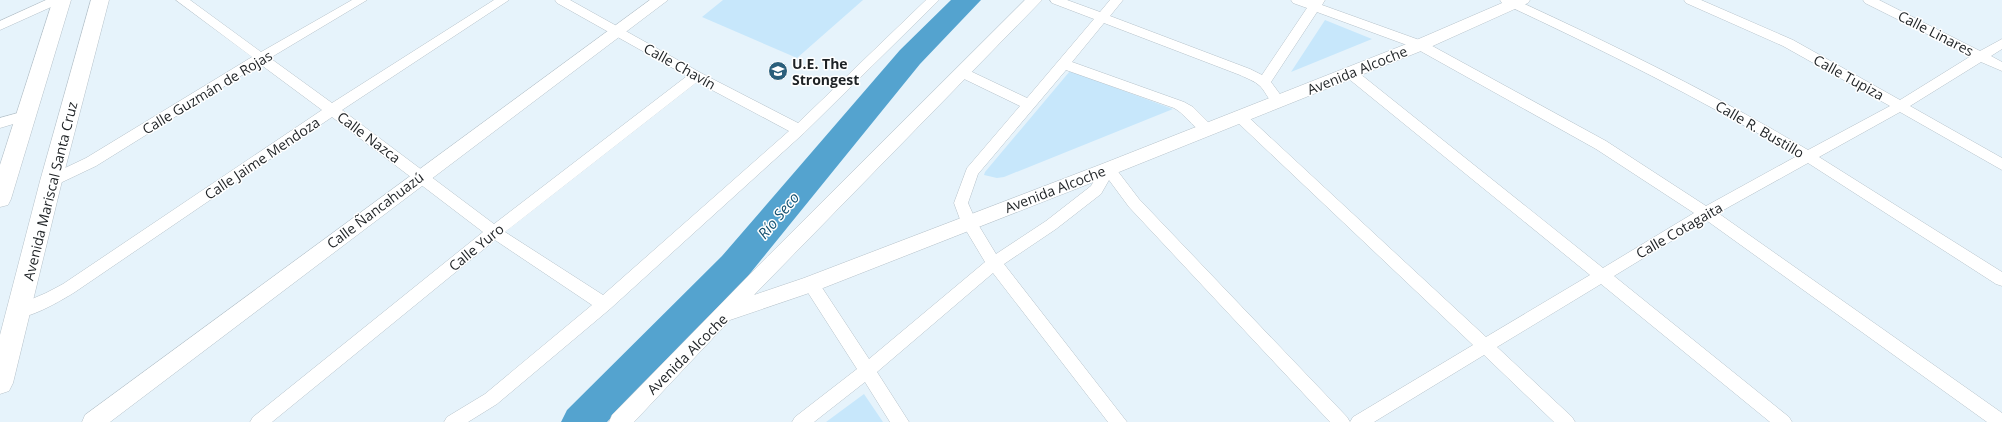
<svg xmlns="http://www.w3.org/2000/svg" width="2002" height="422" viewBox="0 0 2002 422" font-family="'Open Sans',sans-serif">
  <rect width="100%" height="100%" fill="#e6f3fb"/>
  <path fill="#c7e7fb" d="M 723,0 L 863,0 L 797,58 L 702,17 Z
    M 1325,20 L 1372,39 L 1291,72 Z
    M 1070,71 L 1173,109 L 1004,177 L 997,178 L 984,175 L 985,172 Z
    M 864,394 L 883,422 L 826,422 Z"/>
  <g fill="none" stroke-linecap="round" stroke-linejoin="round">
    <path fill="#54a3cf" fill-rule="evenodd" d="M 951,0 L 981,0 L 920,64 L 748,276 L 607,422 L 561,422 L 567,410 L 722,256 L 900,50 Z"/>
    <g stroke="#b6c2ca" stroke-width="1">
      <path id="minor" d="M 46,0 L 62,0 L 60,3 L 0,30 L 0,21 Z
        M 176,0 L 190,0 L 261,52 L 352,0 L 367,0 L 270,58 L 332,103 L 494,0 L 509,0 L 342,110 L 494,224 L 687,76 L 557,3 L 555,0 L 570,0 L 701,73 L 798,123 L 926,0 L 939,0 L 804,133 L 610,309 L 497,404 L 468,422 L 444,422 L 447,417 L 485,394 L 592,305 L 495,240 L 272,422 L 250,422 L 253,417 L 483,232 L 332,117 L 75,292 C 62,300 27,321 13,317 L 11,312 L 13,307 L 46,293 L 63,284 L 322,110 L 260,64 L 96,166 L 56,185 L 51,186 L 46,185 L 44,181 L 46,177 L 86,158 L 252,57 ZM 697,82 L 789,131 L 603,295 L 505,232 Z
        M 1050,0 L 1067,0 L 1100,12 L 1110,0 L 1123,0 L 1110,16 L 1250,69 L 1262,75 L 1307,8 L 1293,3 L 1291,0 L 1325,0 L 1322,5 L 1425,42 L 1606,141 L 1706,206 L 1797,156 C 1701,99 1603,50 1502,3 L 1500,0 L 1516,0 C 1616,46 1714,94 1808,150 L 1890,106 L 1783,46 L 1686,3 L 1684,0 L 1701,0 L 1793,40 L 1900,100 L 1971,56 L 1865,3 L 1863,0 L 1879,0 L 1980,51 L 2002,39 L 2002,49 L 1991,56 L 2002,62 L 2002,71 L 1981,62 L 1910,106 L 2002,158 L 2002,170 L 1900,112 L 1819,157 L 2002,272 L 2002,286 L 1996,284 L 1808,163 L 1718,213 L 2002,413 L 2002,422 L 1987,422 L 1706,220 L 1614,276 L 1789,417 L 1792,422 L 1770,422 L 1601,284 L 1497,347 L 1572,417 L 1575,422 L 1554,422 L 1484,355 L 1374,422 L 1350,422 L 1353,417 L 1473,345 L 1234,119 L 1232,116 L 1234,113 L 1244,113 L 1486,337 L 1590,275 L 1344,75 L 1342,72 L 1344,69 L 1354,69 L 1603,268 L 1694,213 L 1596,149 L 1415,48 L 1317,12 L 1271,82 L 1285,101 L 1283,104 C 1270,108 1268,94 1260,86 C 1255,81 1246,78 1240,75 L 1104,23 L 1072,62 L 1184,102 L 1193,107 L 1212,126 L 1214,129 L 1212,132 C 1209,133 1205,134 1202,132 C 1192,126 1185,114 1174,108 L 1066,70 L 978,174 L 968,203 L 976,221 L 996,254 L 1046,221 L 1091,186 L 1103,165 L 1108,164 L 1113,165 L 1139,199 L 1347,417 L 1350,422 L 1330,422 L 1129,207 L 1109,180 L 1101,194 L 1056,229 L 1004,264 L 1127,422 L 1108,422 L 993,273 L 877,372 L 909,422 L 890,422 L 865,382 L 814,422 L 792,422 L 795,417 L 857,369 L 805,288 L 803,284 L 805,280 L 811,278 L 817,280 L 869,359 L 985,262 L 961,222 L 954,203 L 967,168 L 1020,106 L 958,76 L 956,73 L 958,70 L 968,70 L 1027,98 L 1094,19 L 1052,3 Z
        M 25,111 L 30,113 L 32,116 L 30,119 L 0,128 L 0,118 Z"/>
    </g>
    <g stroke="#b6c2ca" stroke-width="1">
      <path id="tertiary" d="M 650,0 L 668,0 L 110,422 L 82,422 L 85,415 Z
        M 1025,0 L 1042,0 L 754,295 L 804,278 L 1102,164 L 1414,41 L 1509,0 L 1530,0 L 1528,3 L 1426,49 L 1114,174 L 818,290 L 730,320 L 634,422 L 609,422 L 612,415 L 767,257 Z"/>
    </g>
    <g stroke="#b6c2ca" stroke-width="1">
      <path id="secondary" d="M 53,0 L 71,0 L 11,199 L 8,205 L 0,207 L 0,165 Z
        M 91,0 L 109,0 L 62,181 L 13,383 L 9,391 L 0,394 L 0,335 L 40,181 Z"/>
    </g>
    <use href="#minor" fill="#fff" fill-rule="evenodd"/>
    <use href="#tertiary" fill="#fff" fill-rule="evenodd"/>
    <use href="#secondary" fill="#fff" fill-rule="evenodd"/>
  </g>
  <defs>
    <g id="school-disc" transform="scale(1)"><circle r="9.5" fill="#2b5f7b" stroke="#fff"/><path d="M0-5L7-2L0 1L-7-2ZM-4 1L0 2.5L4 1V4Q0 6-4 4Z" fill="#fff"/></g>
  </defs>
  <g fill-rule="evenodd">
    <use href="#school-disc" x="778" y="71"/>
  </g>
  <g text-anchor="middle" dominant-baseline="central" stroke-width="3" stroke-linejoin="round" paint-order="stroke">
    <g font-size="14" fill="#1e2225" stroke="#fff">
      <text transform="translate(1936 33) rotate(27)">Calle Linares</text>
      <text transform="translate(680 66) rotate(29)">Calle Chavín</text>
      <text transform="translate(1357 70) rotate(-22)">Avenida Alcoche</text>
      <text transform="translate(1849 77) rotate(29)">Calle Tupiza</text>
      <text transform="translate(207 92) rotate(-31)">Calle Guzmán de Rojas</text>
      <text transform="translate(1760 129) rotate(30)">Calle R. Bustillo</text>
      <text transform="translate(369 137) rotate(37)">Calle Nazca</text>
      <text transform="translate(262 158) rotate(-34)">Calle Jaime Mendoza</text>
      <text transform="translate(1055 189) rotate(-21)">Avenida Alcoche</text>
      <text transform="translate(50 191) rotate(-76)">Avenida Mariscal Santa Cruz</text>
      <text transform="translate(375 210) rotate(-37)">Calle Ñancahuazú</text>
      <text transform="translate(1679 230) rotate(-30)">Calle Cotagaita</text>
      <text transform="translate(476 247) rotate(-39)">Calle Yuro</text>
      <text transform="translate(687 354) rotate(-45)">Avenida Alcoche</text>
    </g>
    <g font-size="14" font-weight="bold" fill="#1e2225" stroke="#fff" text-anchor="start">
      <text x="792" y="63">U.E. The<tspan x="792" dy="16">Strongest</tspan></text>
    </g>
    <g font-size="15" font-style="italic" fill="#155271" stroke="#fff">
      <text transform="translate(778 215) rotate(-50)">Río Seco</text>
    </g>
  </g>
</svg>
